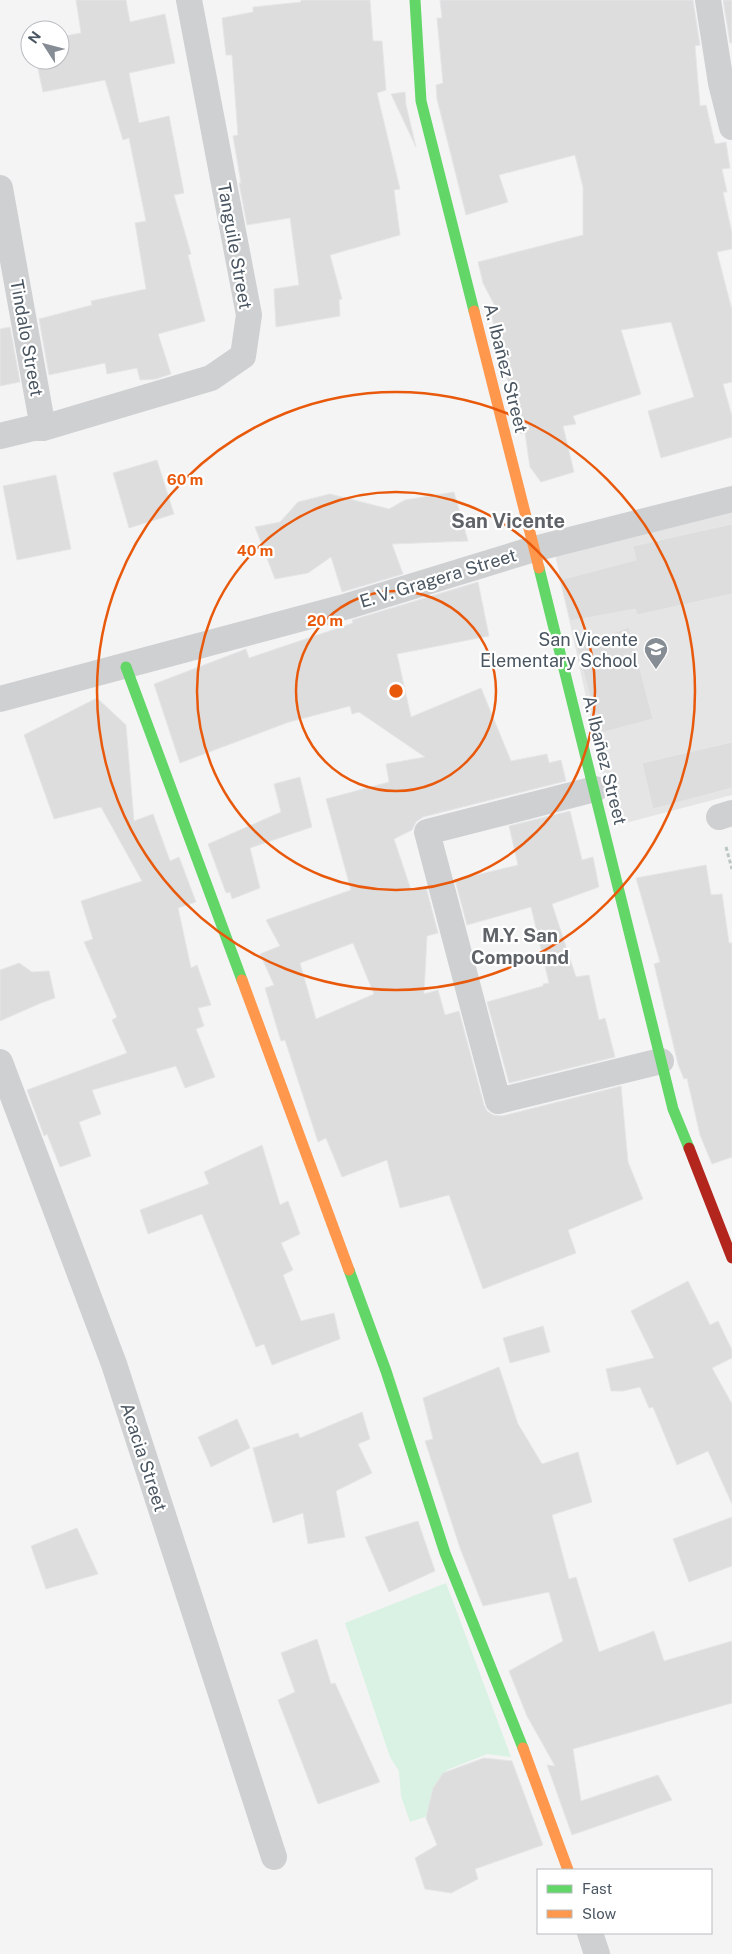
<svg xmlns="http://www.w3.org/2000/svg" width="732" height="1954" viewBox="0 0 732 1954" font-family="'Public Sans',sans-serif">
  <rect width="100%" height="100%" fill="#f4f4f4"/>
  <path fill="#e6e5e6" d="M 732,502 L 732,795 L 614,826 L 553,545 Z"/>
  <path fill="#d9f2e3" d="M 446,1583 L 511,1757 L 487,1754 L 447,1770 L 437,1786 L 445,1810 L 410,1822 L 401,1796 L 399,1771 L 390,1757 L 345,1623 Z"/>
  <path fill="#ddddde" stroke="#e5e6e7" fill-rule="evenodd" d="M 76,0 L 126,0 L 130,22 L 165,14 L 175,63 L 129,73 L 139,123 L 169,116 L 184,193 L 174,195 L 191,254 L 188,255 L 205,321 L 158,334 L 171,374 L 156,379 L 140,380 L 137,368 L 107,374 L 105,363 L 49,375 L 39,319 L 92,305 L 91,301 L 146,289 L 135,223 L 146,221 L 129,138 L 123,140 L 105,80 L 43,92 L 36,60 L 60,60 L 60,37 L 81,33 Z
    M 301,0 L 370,0 L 373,41 L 382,41 L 386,90 L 377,93 L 400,189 L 394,190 L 400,235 L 330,255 L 342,299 L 339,300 L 340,316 L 276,327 L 274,289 L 299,285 L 290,218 L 247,225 L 239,183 L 241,183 L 233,136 L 238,135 L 232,55 L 226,55 L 222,18 L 253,12 L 253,7 L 301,2 Z
    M 440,0 L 693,0 L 700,45 L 695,46 L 700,106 L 706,105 L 715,144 L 726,142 L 730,168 L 722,169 L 727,192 L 723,192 L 732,233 L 732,249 L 717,252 L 732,310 L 732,382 L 723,384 L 732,416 L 732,437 L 661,458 L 648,411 L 694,397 L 671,322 L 621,330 L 641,394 L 573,416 L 576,424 L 563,426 L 574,472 L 541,482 L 530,467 L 525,433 L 521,434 L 491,314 L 498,312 L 483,283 L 478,262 L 583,235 L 583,187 L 575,155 L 499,175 L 508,202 L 466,215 L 437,99 L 436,85 L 443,83 L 437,18 L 442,18 Z
    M 723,0 L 732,0 L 732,43 L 730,43 Z
    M 405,92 L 406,105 L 416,147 L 391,94 Z
    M 10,327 L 20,382 L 0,386 L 0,329 Z
    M 157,460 L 174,514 L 129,528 L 113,473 Z
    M 56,475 L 71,549 L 17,560 L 3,486 Z
    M 454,492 L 468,541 L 392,544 L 403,574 L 342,592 L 331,557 L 308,573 L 275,579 L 255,527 L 280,522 L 298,502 L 330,494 L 389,509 L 405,500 Z
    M 732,524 L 732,594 L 637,615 L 635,609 L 570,621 L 560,580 L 636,560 L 633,546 Z
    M 478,582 L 489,636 L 397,654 L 411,717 L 481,688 L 511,761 L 547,754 L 549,763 L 561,760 L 566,781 L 423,817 L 416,822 L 412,830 L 394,839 L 411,890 L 426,887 L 438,933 L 427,936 L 424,994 L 438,990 L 445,1015 L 459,1011 L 484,1105 L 487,1111 L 493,1115 L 502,1116 L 621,1086 L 628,1162 L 643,1199 L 568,1230 L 576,1253 L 483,1289 L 449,1195 L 400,1208 L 387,1160 L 342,1177 L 326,1138 L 318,1142 L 285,1040 L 281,1041 L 280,1038 L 265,988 L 274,985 L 260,954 L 280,946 L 266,920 L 351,890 L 326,799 L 389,782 L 386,764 L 425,757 L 359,712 L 352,714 L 350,706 L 289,722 L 180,763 L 154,684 L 246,649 L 249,658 L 353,623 L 352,620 ZM 353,943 L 374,994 L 316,1019 L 300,963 Z
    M 629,627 L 653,719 L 600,733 L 577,648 Z
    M 97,698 L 126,725 L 134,821 L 153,814 L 170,861 L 179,857 L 196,902 L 178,908 L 191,968 L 197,965 L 211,1005 L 198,1008 L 204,1026 L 196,1029 L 215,1077 L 185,1088 L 176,1066 L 92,1090 L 101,1114 L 79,1122 L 91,1156 L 60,1167 L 47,1134 L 44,1136 L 27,1090 L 127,1053 L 112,1020 L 117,1017 L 84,942 L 93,939 L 81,901 L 142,881 L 101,807 L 54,819 L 24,735 Z
    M 732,742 L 732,788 L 653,809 L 642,763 Z
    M 300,777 L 312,827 L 250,848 L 260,888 L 232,899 L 230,892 L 226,893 L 208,844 L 281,812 L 274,784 Z
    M 570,811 L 582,860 L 593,857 L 599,887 L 552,904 L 576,977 L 589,975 L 599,1020 L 605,1018 L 615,1057 L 509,1083 L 487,1002 L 543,986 L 543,984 L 549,983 L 531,907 L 467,925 L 455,880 L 518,865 L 509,826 Z
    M 706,865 L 711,895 L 722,894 L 729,943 L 732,943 L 732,1157 L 712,1164 L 700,1135 L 687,1078 L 684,1079 L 678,1064 L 654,964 L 660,962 L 636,878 Z
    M 19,963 L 32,972 L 49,971 L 55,998 L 41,1003 L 0,1021 L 0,970 Z
    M 262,1145 L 280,1205 L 288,1201 L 300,1234 L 281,1243 L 293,1270 L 283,1275 L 301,1321 L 334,1313 L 340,1339 L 272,1365 L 264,1344 L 256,1347 L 202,1214 L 148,1234 L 140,1210 L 209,1184 L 204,1172 Z
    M 688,1281 L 710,1325 L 718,1321 L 732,1350 L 732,1358 L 712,1368 L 732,1404 L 732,1504 L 708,1451 L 677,1465 L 653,1407 L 649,1408 L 640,1387 L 623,1391 L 611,1391 L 606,1369 L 654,1358 L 631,1311 Z
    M 543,1326 L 550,1352 L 510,1363 L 503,1338 Z
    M 499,1367 L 518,1424 L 542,1464 L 578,1452 L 592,1502 L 552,1515 L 569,1579 L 576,1577 L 599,1652 L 654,1631 L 664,1661 L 732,1641 L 732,1703 L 573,1749 L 581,1801 L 658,1775 L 672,1800 L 572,1835 L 547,1765 L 555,1766 L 527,1716 L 509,1671 L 563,1641 L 549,1592 L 483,1606 L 460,1548 L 425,1441 L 433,1439 L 423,1398 Z
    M 362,1412 L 370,1439 L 358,1444 L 372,1473 L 336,1491 L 345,1537 L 308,1544 L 303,1513 L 273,1523 L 253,1448 L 298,1433 L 300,1438 Z
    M 237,1419 L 250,1448 L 211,1467 L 198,1437 Z
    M 732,1517 L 732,1566 L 689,1582 L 673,1539 Z
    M 418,1521 L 435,1571 L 389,1592 L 365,1537 Z
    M 77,1528 L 98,1574 L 46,1589 L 31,1546 Z
    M 317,1639 L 331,1684 L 335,1683 L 380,1782 L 318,1804 L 278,1700 L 295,1692 L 281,1653 Z
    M 484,1758 L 512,1761 L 543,1845 L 475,1869 L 478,1879 L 451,1893 L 425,1889 L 415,1858 L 437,1845 L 426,1818 L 433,1788 L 443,1773 Z"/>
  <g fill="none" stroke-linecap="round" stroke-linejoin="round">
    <path stroke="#bcc7c4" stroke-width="3" stroke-dasharray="4 2.5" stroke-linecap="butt" d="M 726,847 L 732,869"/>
    <path stroke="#ced0d2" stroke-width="26" d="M 708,0 L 721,83 L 732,127
      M 0,188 L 43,428
      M 0,436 L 33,428 L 43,428 L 211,378 L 243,356 L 249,315 L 189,0
      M 0,699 L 348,606 L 534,549 L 732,499
      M 595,789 L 427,832 L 498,1101 L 661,1061
      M 719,817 L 732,813
      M 0,1062 L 114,1364 L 274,1857
      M 590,1933 L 597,1954"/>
    <path stroke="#63d668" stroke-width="11" d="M 415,0 L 421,101 L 474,311
      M 539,568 L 673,1109 L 689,1148
      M 126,667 L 242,980
      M 349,1270 L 386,1371 L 445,1553 L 523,1748"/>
    <path stroke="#ff974d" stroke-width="11" d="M 474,311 L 539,568
      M 242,980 L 349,1270
      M 523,1748 L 568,1870"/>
    <path stroke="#b3261e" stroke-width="11" d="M 689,1148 L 732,1258"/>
  </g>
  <g fill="none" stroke="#e8590c" stroke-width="2.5">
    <circle cx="396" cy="691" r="100"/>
    <circle cx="396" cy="691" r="199"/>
    <circle cx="396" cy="691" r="299"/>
  </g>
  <defs>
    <g id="school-pin" transform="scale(1.25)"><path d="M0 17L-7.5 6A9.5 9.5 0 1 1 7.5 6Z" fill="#868d94" stroke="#fff"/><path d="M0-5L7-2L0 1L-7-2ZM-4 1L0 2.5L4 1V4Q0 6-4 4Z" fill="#fff"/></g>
  </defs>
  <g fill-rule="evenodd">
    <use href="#school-pin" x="656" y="649"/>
  </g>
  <g text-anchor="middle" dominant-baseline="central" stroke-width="4.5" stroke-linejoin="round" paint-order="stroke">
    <g font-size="18" fill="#4a5661" stroke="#fff">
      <text transform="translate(235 246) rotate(80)">Tanguile Street</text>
      <text transform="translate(27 338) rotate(80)">Tindalo Street</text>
      <text transform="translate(506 368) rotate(76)">A. Ibañez Street</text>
      <text transform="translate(438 578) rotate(-17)">E. V. Gragera Street</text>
      <text transform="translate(605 760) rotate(76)">A. Ibañez Street</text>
      <text transform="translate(144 1457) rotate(72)">Acacia Street</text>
    </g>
    <g font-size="18" fill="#4a5661" stroke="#fff" text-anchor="end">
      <text x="638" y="639">San Vicente<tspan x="638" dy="21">Elementary School</tspan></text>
    </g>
    <g font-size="19" font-weight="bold" fill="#5f6368" stroke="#fff">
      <text x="520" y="935">M.Y. San<tspan x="520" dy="22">Compound</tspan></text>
    </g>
    <g font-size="20" font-weight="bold" fill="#5f6368" stroke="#fff">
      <text x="508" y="521">San Vicente</text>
    </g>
  </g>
  <circle cx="396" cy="691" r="8" fill="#e8590c" stroke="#fff" stroke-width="2.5"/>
  <g font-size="15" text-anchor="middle" font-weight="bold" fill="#e8590c" stroke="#fff" stroke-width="4.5" stroke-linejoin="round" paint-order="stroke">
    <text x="185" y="485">60 m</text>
    <text x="255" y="556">40 m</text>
    <text x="325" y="626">20 m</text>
  </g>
  <rect x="537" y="1869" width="175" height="65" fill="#ffffff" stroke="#b7bbc0"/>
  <rect x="547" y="1885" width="25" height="8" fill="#63d668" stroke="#b7bbc0"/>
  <text x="582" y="1894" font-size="15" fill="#4a5661">Fast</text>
  <rect x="547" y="1910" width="25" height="8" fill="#ff974d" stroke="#b7bbc0"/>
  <text x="582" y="1919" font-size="15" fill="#4a5661">Slow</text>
  <g transform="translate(45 45) rotate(306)"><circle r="24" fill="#ffffff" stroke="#b7bbc0"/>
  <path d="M0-4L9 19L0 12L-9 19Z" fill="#868d94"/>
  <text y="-8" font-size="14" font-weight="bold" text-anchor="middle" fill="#4a5661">N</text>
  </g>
</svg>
